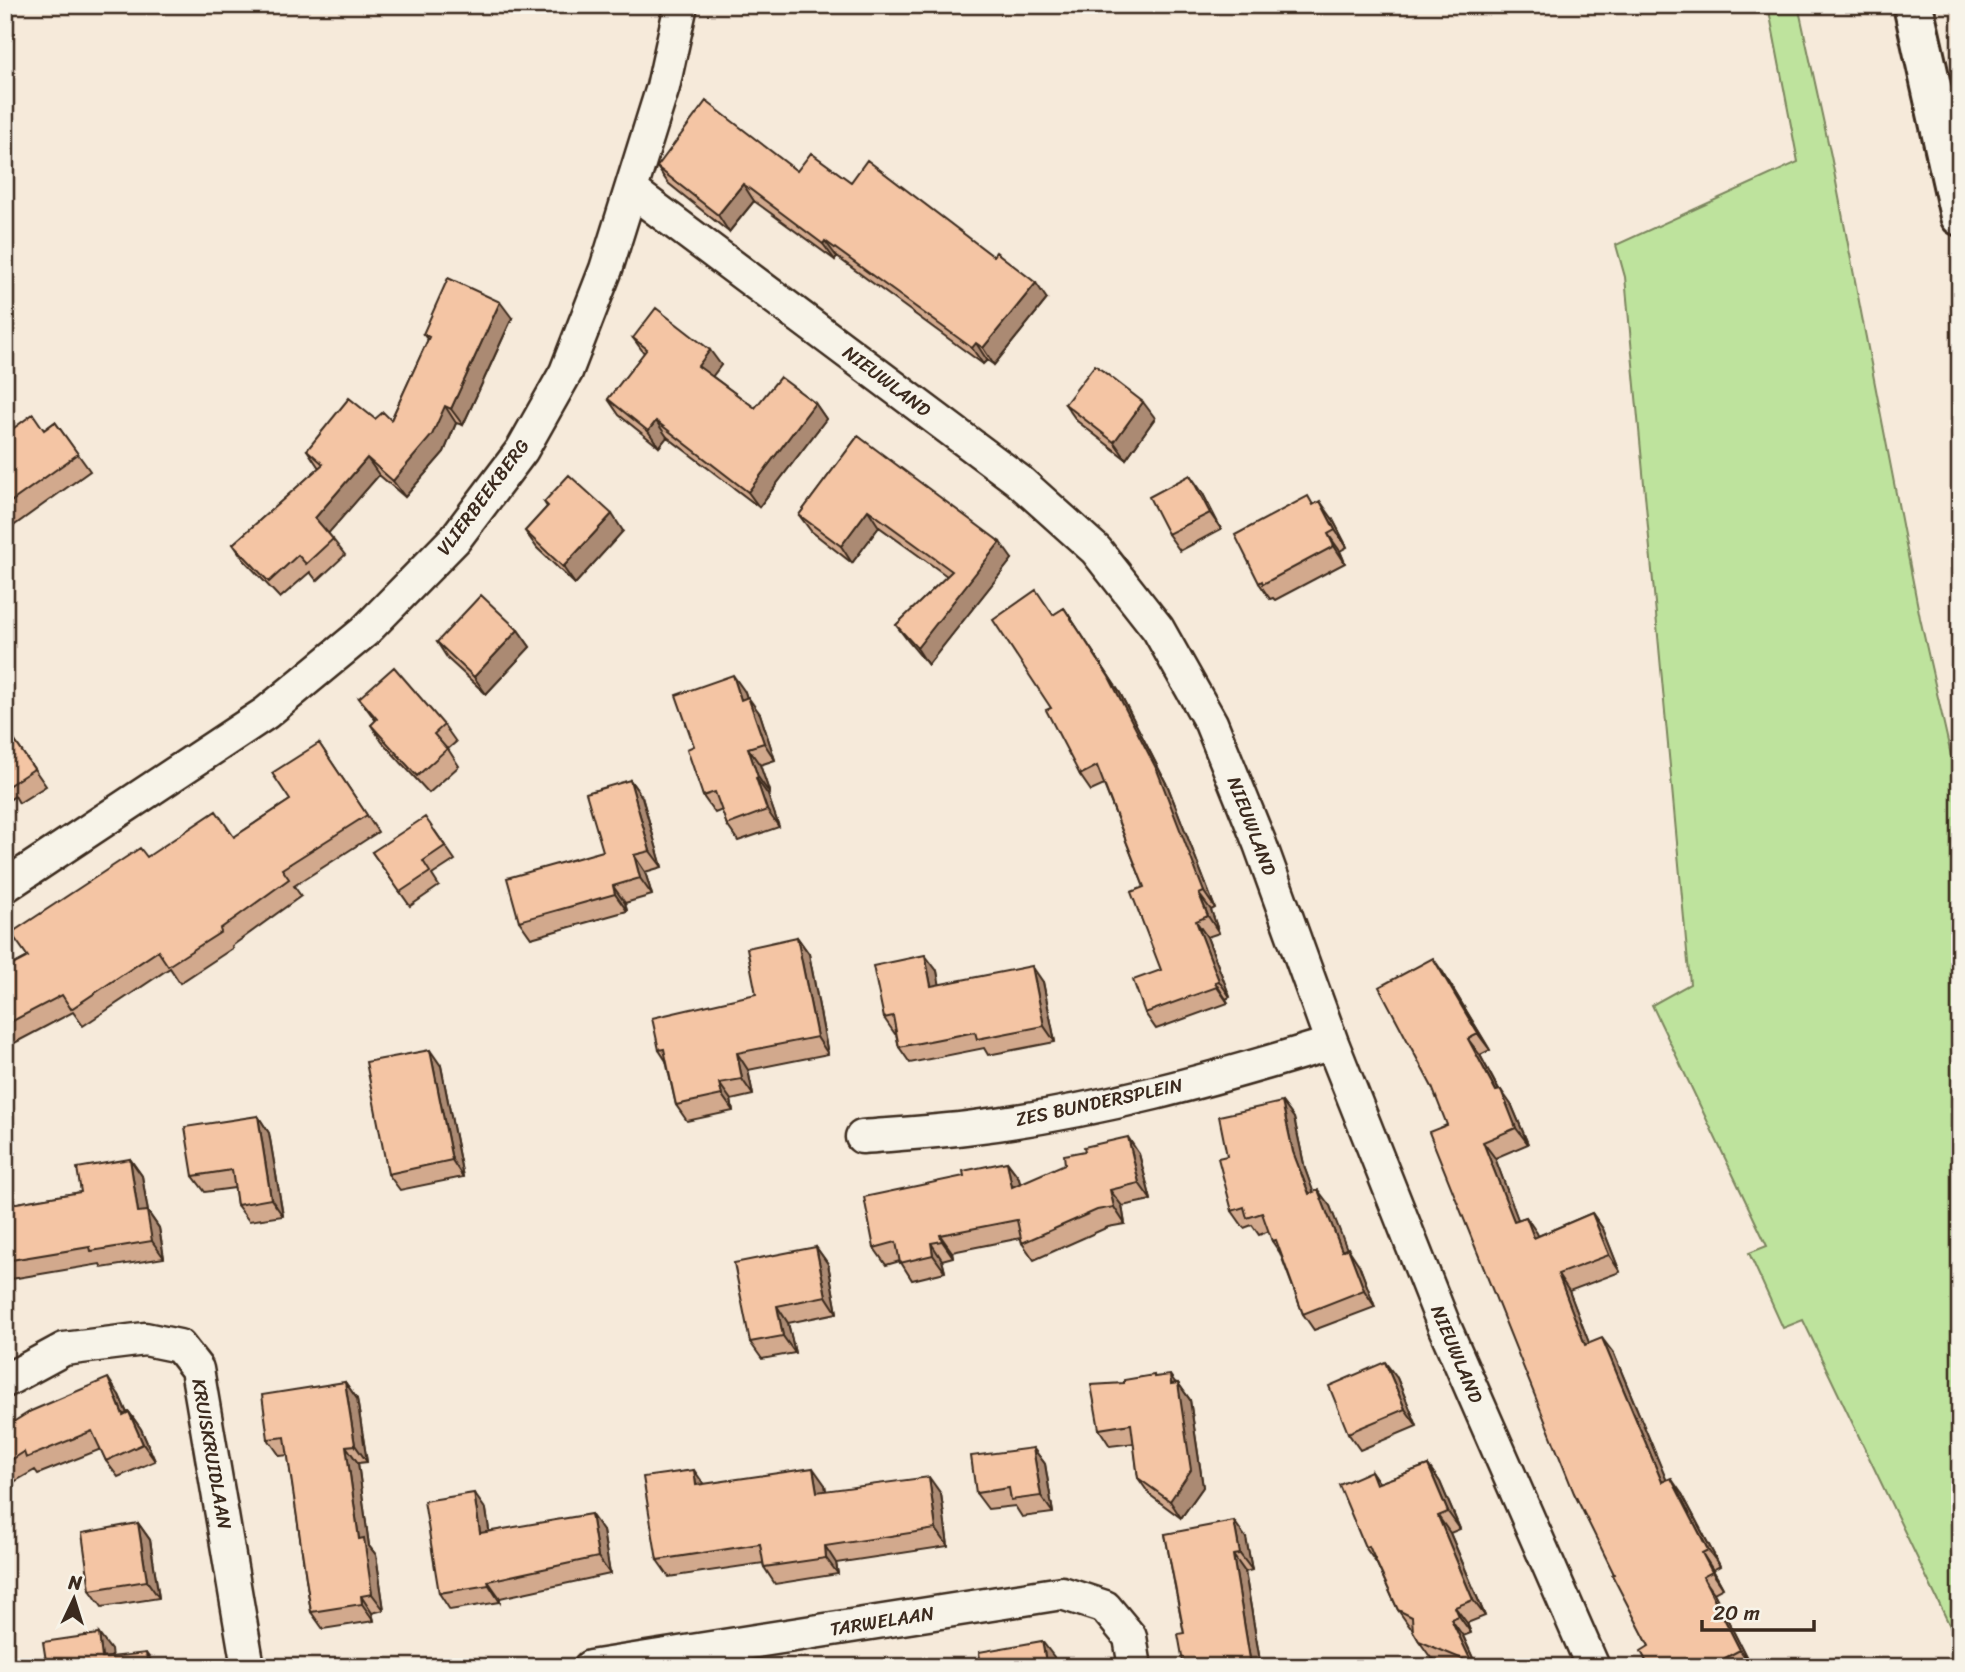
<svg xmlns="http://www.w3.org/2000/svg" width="1965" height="1672" viewBox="0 0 1965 1672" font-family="Sriracha,sans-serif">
  <rect width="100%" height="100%" fill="#f6eada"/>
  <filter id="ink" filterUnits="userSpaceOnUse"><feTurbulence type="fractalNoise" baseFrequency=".0143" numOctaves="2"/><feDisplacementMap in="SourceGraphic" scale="14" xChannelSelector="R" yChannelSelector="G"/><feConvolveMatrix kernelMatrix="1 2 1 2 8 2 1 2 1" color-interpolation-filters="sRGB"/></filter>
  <g filter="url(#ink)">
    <path fill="#bee39d" stroke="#7c865e" stroke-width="2" d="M 1768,5 L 1798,5 L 1831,156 L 1920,618 L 1960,795 L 1960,1647 L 1803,1320 L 1783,1328 L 1749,1253 L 1767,1246 L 1652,1005 L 1690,984 L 1625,277 L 1616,245 L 1798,162 Z"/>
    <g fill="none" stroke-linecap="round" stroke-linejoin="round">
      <g stroke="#3b2a1e" stroke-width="37">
        <path id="minor" d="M 631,190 L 1018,480 L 1096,550 L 1158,629 L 1211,723 L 1260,844 L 1332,1043 L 1445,1328 L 1593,1667
          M 5,886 L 266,713 L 364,632 L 455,539 L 522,450 L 566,372 L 606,269 L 663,87 L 681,5
          M 862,1137 C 900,1134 937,1132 974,1127 C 1096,1112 1215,1079 1332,1043
          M 5,1381 L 64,1349 L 145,1339 L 179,1346 L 197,1369 L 248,1667
          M 590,1667 L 1062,1593 L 1105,1607 L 1130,1637 L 1135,1667"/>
      </g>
      <g stroke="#3b2a1e" stroke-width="44">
        <path id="motorway" d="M 1913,5 L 1960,216"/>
      </g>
      <use href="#minor" stroke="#f7f3e8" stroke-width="32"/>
      <use href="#motorway" stroke="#f7f3e8" stroke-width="38"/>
    </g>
    <path fill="#d2a98d" stroke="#3b2a1e" stroke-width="2" d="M 657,167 L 797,171 L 851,182 L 1047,299 L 994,365 L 987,360 L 983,364 L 837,257 L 835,260 L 754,201 L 729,232 L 668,183 Z
      M 512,318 L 463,425 L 456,423 L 444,452 L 405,497 L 379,475 L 328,533 L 345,555 L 317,581 L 310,572 L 280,598 L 244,560 L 233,544 L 319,468 L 307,450 L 391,420 L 428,340 L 423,334 Z
      M 633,338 L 721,365 L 712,376 L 755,408 L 815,403 L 826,419 L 759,507 L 667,437 L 659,447 L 619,415 L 608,399 L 644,353 Z
      M 1065,404 L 1155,418 L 1126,459 L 1077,421 Z
      M 5,422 L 11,430 L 44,430 L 55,422 L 90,471 L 5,532 Z
      M 858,436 L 1012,559 L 928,665 L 908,641 L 896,625 L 947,576 L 879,527 L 852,563 L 811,531 L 799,515 Z
      M 1202,492 L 1221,529 L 1180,551 L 1168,534 Z
      M 544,502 L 623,531 L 575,584 L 537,548 L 525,531 L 547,507 Z
      M 1314,505 L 1332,518 L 1347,547 L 1340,551 L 1345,563 L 1275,600 L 1273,598 L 1270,599 L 1259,583 Z
      M 1064,608 L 1120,693 L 1168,787 L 1215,908 L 1211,910 L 1219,933 L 1207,937 L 1230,997 L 1226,999 L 1228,1003 L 1156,1029 L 1145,1013 L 1161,970 L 1144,887 L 1104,785 L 1091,791 L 1080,775 L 1051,708 L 1053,615 Z
      M 518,630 L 530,647 L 486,694 L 448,659 L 437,642 Z
      M 745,692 L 747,698 L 760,714 L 775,760 L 760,765 L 770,794 L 768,795 L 779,827 L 738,841 L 727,825 L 722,810 L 715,813 L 703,796 L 694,746 Z
      M 359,698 L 444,725 L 456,742 L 448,749 L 459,766 L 429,793 L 382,742 L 371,725 L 376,721 Z
      M 5,727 L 46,786 L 19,803 L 15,796 L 5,803 Z
      M 319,743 L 378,832 L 294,886 L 301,896 L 232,946 L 233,948 L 180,983 L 170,968 L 83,1026 L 73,1012 L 5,1048 L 5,969 L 28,957 L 147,857 L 234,837 L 290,800 Z
      M 630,780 L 642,797 L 662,867 L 645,872 L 652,895 L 625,903 L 627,911 L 531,938 L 519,921 L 603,851 Z
      M 435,831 L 455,860 L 432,875 L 439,886 L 410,906 L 372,852 Z
      M 797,937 L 809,954 L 828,1054 L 748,1070 L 753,1095 L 731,1100 L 733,1111 L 687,1121 L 676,1105 L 666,1061 L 659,1050 L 756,994 Z
      M 937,971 L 939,985 L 1043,982 L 1055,1042 L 988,1055 L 984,1048 L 910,1063 L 899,1047 L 896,1034 L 895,1034 L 884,1018 Z
      M 1444,974 L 1490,1050 L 1480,1055 L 1499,1090 L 1512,1106 L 1528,1144 L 1495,1158 L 1518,1220 L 1526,1217 L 1538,1236 L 1592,1213 L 1603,1229 L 1620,1272 L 1569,1291 L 1589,1343 L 1614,1354 L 1666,1480 L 1682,1494 L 1720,1566 L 1713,1570 L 1723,1588 L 1714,1593 L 1751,1667 L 1649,1667 L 1649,1646 L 1614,1574 L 1447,1125 Z
      M 441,1066 L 463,1177 L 400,1190 L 388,1174 Z
      M 1282,1102 L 1294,1118 L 1305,1169 L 1313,1192 L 1330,1206 L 1346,1249 L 1359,1265 L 1375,1307 L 1314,1330 L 1303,1314 L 1280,1253 L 1272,1241 L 1269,1231 L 1259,1235 L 1252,1225 L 1244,1228 L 1232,1211 L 1227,1156 Z
      M 258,1116 L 269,1133 L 283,1216 L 249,1221 L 237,1205 L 235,1188 L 205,1192 L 193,1176 Z
      M 1139,1154 L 1151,1200 L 1122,1206 L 1125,1224 L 1108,1227 L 1034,1260 L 1022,1243 L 1021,1238 L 952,1252 L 953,1257 L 942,1260 L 945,1272 L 912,1280 L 900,1261 L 886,1265 L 874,1248 L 964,1176 L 1007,1162 L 1019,1178 L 1020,1184 Z
      M 130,1159 L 142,1176 L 148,1212 L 159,1228 L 164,1258 L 102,1268 L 100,1264 L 5,1280 L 5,1205 L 81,1192 Z
      M 816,1247 L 828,1264 L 837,1313 L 788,1323 L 795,1353 L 762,1359 L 750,1342 Z
      M 1156,1377 L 1178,1383 L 1190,1400 L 1203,1487 L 1181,1518 L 1150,1495 L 1138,1478 L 1134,1443 L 1110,1446 L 1099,1429 L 1124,1383 Z
      M 1397,1378 L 1417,1426 L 1360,1450 L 1348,1433 Z
      M 345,1382 L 357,1399 L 367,1462 L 358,1463 L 369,1546 L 376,1555 L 384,1610 L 372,1613 L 374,1621 L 323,1629 L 311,1612 L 288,1455 L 280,1456 L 268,1439 Z
      M 119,1395 L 127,1413 L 129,1412 L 141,1429 L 155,1461 L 118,1477 L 106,1461 L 101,1449 L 38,1474 L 35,1470 L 5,1487 L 5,1427 Z
      M 1033,1448 L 1045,1464 L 1053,1513 L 1022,1517 L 1015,1506 L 988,1509 L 976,1493 Z
      M 1428,1465 L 1440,1482 L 1460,1529 L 1450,1533 L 1485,1616 L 1467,1623 L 1471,1633 L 1463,1636 L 1477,1667 L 1452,1667 L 1431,1658 L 1419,1641 L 1412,1628 L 1410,1627 L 1398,1610 L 1377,1564 L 1365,1547 L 1371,1471 L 1379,1483 Z
      M 704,1484 L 825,1485 L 826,1491 L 941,1494 L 948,1546 L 836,1563 L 838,1574 L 775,1584 L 764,1567 L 763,1563 L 669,1577 L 657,1560 Z
      M 486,1510 L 489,1531 L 603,1531 L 610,1574 L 500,1598 L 500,1602 L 450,1610 L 439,1593 Z
      M 138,1523 L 150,1540 L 159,1598 L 102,1607 L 90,1590 Z
      M 1165,1534 L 1246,1538 L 1252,1570 L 1245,1572 L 1261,1667 L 1184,1667 L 1184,1633 Z"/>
    <path fill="#ab8a73" stroke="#3b2a1e" stroke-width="2" d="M 743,184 L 754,201 L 729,232 L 718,215 Z
      M 825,241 L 837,257 L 835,260 L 823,244 Z
      M 1036,283 L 1047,299 L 994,365 L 983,348 Z
      M 500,302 L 512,318 L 463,425 L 451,409 Z
      M 976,343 L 987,360 L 983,364 L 972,348 Z
      M 710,350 L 721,365 L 709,381 L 698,366 Z
      M 1143,402 L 1155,418 L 1126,459 L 1114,442 Z
      M 815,403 L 826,419 L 759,507 L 748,492 Z
      M 445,406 L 456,423 L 444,452 L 405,497 L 393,481 Z
      M 656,421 L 667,437 L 659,447 L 648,431 Z
      M 367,458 L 379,475 L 327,535 L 315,518 Z
      M 1190,475 L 1202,492 L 1221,529 L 1210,513 Z
      M 1320,501 L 1332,518 L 1347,547 L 1335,530 Z
      M 868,510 L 879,527 L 852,563 L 841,546 Z
      M 612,514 L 623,531 L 575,584 L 563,567 Z
      M 1328,534 L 1340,551 L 1345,563 L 1334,546 Z
      M 1000,542 L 1012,559 L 928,665 L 917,648 Z
      M 1064,608 L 1120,693 L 1168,787 L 1215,908 L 1204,892 Z
      M 518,630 L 530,647 L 486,694 L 474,677 Z
      M 733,675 L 745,692 L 753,717 L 741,700 Z
      M 748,697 L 760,714 L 775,760 L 764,743 Z
      M 748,748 L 760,765 L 770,794 L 758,777 Z
      M 756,778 L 768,795 L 779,827 L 767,810 Z
      M 630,780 L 642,797 L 662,867 L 650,851 Z
      M 634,855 L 645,872 L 652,895 L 640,878 Z
      M 613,886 L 625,903 L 627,911 L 615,894 Z
      M 1199,894 L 1211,910 L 1219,933 L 1208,916 Z
      M 1196,921 L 1207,937 L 1230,997 L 1219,981 Z
      M 797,937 L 809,954 L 828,1054 L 817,1037 Z
      M 925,955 L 937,971 L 943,1002 L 931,986 Z
      M 1433,958 L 1444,974 L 1490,1050 L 1478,1034 Z
      M 1032,966 L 1043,982 L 1055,1042 L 1044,1026 Z
      M 1215,982 L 1226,999 L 1228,1003 L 1217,987 Z
      M 1468,1039 L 1480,1055 L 1508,1108 L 1496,1091 Z
      M 430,1050 L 441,1066 L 463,1177 L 452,1160 Z
      M 737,1053 L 748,1070 L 753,1095 L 742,1079 Z
      M 719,1083 L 731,1100 L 733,1111 L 722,1095 Z
      M 1501,1090 L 1512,1106 L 1528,1144 L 1516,1128 Z
      M 1282,1102 L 1294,1118 L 1305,1169 L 1320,1210 L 1309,1194 L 1293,1152 Z
      M 258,1116 L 269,1133 L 283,1216 L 271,1199 Z
      M 1128,1137 L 1139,1154 L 1151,1200 L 1139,1183 Z
      M 1483,1142 L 1495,1158 L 1525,1238 L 1514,1221 Z
      M 130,1159 L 142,1176 L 148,1212 L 159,1228 L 164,1258 L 152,1241 L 138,1212 Z
      M 1007,1162 L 1019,1178 L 1024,1204 L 1012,1187 Z
      M 1110,1190 L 1122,1206 L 1125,1224 L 1114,1207 Z
      M 1318,1190 L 1330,1206 L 1354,1267 L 1342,1251 Z
      M 1592,1213 L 1603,1229 L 1620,1272 L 1609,1255 Z
      M 1526,1217 L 1537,1233 L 1545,1254 L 1534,1238 Z
      M 940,1235 L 952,1252 L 953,1257 L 942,1241 Z
      M 931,1243 L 942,1260 L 945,1272 L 933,1255 Z
      M 816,1247 L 828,1264 L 837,1313 L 826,1296 Z
      M 1348,1248 L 1359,1265 L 1375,1307 L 1364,1290 Z
      M 1558,1274 L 1569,1291 L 1596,1361 L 1585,1345 Z
      M 777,1306 L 788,1323 L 795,1353 L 783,1336 Z
      M 1602,1338 L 1614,1354 L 1674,1498 L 1662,1482 Z
      M 1385,1362 L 1397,1378 L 1417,1426 L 1405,1409 Z
      M 1170,1375 L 1179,1388 L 1178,1383 L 1190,1400 L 1203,1487 L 1181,1518 L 1170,1501 L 1171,1384 Z
      M 108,1378 L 119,1395 L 135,1432 L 123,1415 Z
      M 345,1382 L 357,1399 L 367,1462 L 355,1445 Z
      M 129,1412 L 141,1429 L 155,1461 L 143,1444 Z
      M 346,1446 L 358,1463 L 369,1546 L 376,1555 L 384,1610 L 372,1594 L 359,1539 Z
      M 1033,1448 L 1045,1464 L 1053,1513 L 1041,1496 Z
      M 1428,1465 L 1440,1482 L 1460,1529 L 1448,1512 Z
      M 813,1468 L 825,1485 L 829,1509 L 817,1492 Z
      M 694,1470 L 705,1486 L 696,1485 Z
      M 1371,1471 L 1383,1488 L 1376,1484 Z
      M 929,1477 L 941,1494 L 948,1546 L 936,1529 Z
      M 1671,1478 L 1682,1494 L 1720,1566 L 1708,1550 Z
      M 474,1493 L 486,1510 L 492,1549 L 480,1533 Z
      M 591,1514 L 603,1531 L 610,1574 L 598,1557 Z
      M 1438,1516 L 1450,1533 L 1485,1616 L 1473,1600 Z
      M 1234,1521 L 1246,1538 L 1252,1570 L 1240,1554 Z
      M 138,1523 L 150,1540 L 159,1598 L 147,1581 Z
      M 825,1546 L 836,1563 L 838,1574 L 826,1558 Z
      M 1702,1553 L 1713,1570 L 1723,1588 L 1712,1572 Z
      M 1233,1555 L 1245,1572 L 1261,1667 L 1252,1667 L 1251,1665 Z
      M 1703,1577 L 1714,1593 L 1751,1666 L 1740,1650 Z
      M 488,1581 L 500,1598 L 500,1602 L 489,1585 Z
      M 361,1596 L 372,1613 L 374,1621 L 362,1604 Z
      M 1455,1607 L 1467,1623 L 1471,1633 L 1459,1616 Z
      M 1451,1619 L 1463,1636 L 1477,1667 L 1474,1667 L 1472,1663 Z
      M 99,1634 L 111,1650 L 113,1667 L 102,1658 Z
      M 1042,1641 L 1054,1657 L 1056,1667 L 1047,1667 Z
      M 146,1653 L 156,1667 L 148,1667 Z"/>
    <path fill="#f4c5a4" stroke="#3b2a1e" stroke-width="2" d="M 706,101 L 797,171 L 811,153 L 851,182 L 867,160 L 993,256 L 996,252 L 1036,283 L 983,348 L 976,343 L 972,348 L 825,241 L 823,244 L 743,184 L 718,215 L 657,167 Z
      M 448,278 L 500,302 L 451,409 L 445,406 L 432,435 L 393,481 L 367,458 L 315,518 L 333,539 L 306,564 L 298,555 L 269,582 L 233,544 L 323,464 L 307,450 L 349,398 L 375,419 L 383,412 L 391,420 L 429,337 L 423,334 Z
      M 656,308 L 710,350 L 698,366 L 755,408 L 780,377 L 815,403 L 748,492 L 656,421 L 648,431 L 608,399 L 647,349 L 633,338 Z
      M 1095,365 L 1143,402 L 1114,442 L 1065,404 Z
      M 33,414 L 44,430 L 55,422 L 78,454 L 5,506 L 5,422 L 11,430 Z
      M 858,436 L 1000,542 L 917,648 L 896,625 L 952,571 L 868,510 L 841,546 L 799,515 Z
      M 569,475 L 612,514 L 563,567 L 525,531 L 548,506 L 544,502 Z
      M 1190,475 L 1210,513 L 1168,534 L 1149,497 Z
      M 1308,496 L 1313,505 L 1320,501 L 1335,530 L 1328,534 L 1334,546 L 1263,584 L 1262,581 L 1259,583 L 1235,535 Z
      M 1036,590 L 1053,615 L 1064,608 L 1109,677 L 1157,770 L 1204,892 L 1199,894 L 1208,916 L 1196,921 L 1219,981 L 1215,982 L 1217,987 L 1145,1013 L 1133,980 L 1161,970 L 1131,892 L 1144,887 L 1097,766 L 1080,775 L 1046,710 L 1051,708 L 993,620 Z
      M 481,595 L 518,630 L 474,677 L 437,642 Z
      M 394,667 L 444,725 L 434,734 L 447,749 L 417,776 L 371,725 L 377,719 L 359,698 Z
      M 733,675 L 741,700 L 748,697 L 764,743 L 748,748 L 758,777 L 756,778 L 767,810 L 727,825 L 715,792 L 703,796 L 687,749 L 694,746 L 676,695 Z
      M 5,727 L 34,769 L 8,786 L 5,783 Z
      M 319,743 L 367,815 L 282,869 L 289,879 L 220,929 L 221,932 L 168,966 L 158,951 L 71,1009 L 62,995 L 5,1025 L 5,969 L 28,957 L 11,933 L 140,848 L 147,857 L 216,811 L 234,837 L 290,800 L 272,773 Z
      M 630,780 L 650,851 L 634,855 L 640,878 L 613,886 L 615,894 L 519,921 L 507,878 L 603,851 L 586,793 Z
      M 425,817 L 445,846 L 423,861 L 430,872 L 400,892 L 372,852 Z
      M 797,937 L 817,1037 L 737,1053 L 742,1079 L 719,1083 L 722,1095 L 676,1105 L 664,1049 L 659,1050 L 652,1018 L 756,994 L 747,948 Z
      M 925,955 L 931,986 L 1032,966 L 1044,1026 L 977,1039 L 975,1032 L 899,1047 L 893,1016 L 884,1018 L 873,966 Z
      M 1433,958 L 1478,1034 L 1468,1039 L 1496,1091 L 1501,1090 L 1516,1128 L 1483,1142 L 1514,1221 L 1526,1217 L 1534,1238 L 1592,1213 L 1609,1255 L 1558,1274 L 1585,1345 L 1602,1338 L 1662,1482 L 1671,1478 L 1708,1550 L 1702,1553 L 1712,1572 L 1703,1577 L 1740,1650 L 1725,1658 L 1730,1667 L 1649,1667 L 1641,1651 L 1649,1646 L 1612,1575 L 1614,1574 L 1574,1493 L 1429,1132 L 1447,1125 L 1432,1087 L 1379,987 Z
      M 430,1050 L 452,1160 L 388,1174 L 366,1062 Z
      M 1282,1102 L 1293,1152 L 1309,1194 L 1318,1190 L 1342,1251 L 1348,1248 L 1364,1290 L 1303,1314 L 1276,1240 L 1272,1241 L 1262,1213 L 1247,1218 L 1244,1207 L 1232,1211 L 1218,1158 L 1227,1156 L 1219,1116 Z
      M 258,1116 L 271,1199 L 237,1205 L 232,1170 L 193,1176 L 185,1127 Z
      M 1128,1137 L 1139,1183 L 1110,1190 L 1114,1207 L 1097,1210 L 1022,1243 L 1017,1220 L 940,1235 L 942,1241 L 931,1243 L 933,1255 L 900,1263 L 896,1242 L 874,1248 L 864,1197 L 964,1176 L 963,1171 L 1007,1162 L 1012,1187 L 1065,1164 L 1064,1155 L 1085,1151 L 1084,1147 Z
      M 130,1159 L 138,1212 L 147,1211 L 152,1241 L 91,1251 L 90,1247 L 5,1261 L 5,1205 L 81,1192 L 77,1168 Z
      M 816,1247 L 826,1296 L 777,1306 L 783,1336 L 750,1342 L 734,1263 Z
      M 1385,1362 L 1405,1409 L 1348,1433 L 1329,1386 Z
      M 1154,1375 L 1154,1377 L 1170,1375 L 1171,1384 L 1178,1383 L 1191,1470 L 1170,1501 L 1138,1478 L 1131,1424 L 1099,1429 L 1091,1385 L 1124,1383 L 1124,1380 Z
      M 108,1378 L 123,1415 L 129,1412 L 143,1444 L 106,1461 L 92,1431 L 26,1458 L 24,1452 L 5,1464 L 5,1427 L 31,1411 Z
      M 345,1382 L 355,1445 L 346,1446 L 359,1539 L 364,1538 L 372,1594 L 361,1596 L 362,1604 L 311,1612 L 285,1437 L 268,1439 L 262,1395 Z
      M 1033,1448 L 1041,1496 L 1011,1500 L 1009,1488 L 976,1493 L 971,1456 Z
      M 1428,1465 L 1448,1512 L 1438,1516 L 1473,1600 L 1455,1607 L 1459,1616 L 1451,1619 L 1472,1663 L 1419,1641 L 1413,1631 L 1412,1617 L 1398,1610 L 1369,1546 L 1365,1547 L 1339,1485 L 1371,1471 L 1376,1484 Z
      M 813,1468 L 817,1492 L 929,1477 L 936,1529 L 825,1546 L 826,1558 L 764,1567 L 760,1544 L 657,1560 L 643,1477 L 694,1470 L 696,1485 Z
      M 474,1493 L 480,1533 L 591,1514 L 598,1557 L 488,1581 L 489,1585 L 439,1593 L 424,1501 Z
      M 1234,1521 L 1240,1554 L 1233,1555 L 1251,1665 L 1245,1667 L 1184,1667 L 1178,1634 L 1184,1633 L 1165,1534 Z
      M 138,1523 L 147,1581 L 90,1590 L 82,1533 Z
      M 99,1634 L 102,1658 L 146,1653 L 148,1667 L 47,1667 L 43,1642 Z
      M 1042,1641 L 1047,1667 L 981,1667 L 979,1652 Z"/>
  </g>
  <g text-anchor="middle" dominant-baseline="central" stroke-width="5" stroke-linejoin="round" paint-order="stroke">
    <g font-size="19" fill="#3b2a1e" stroke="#f7f3e8">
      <text transform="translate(887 381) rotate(37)">NIEUWLAND</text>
      <text transform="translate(483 497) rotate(-53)">VLIERBEEKBERG</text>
      <text transform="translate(1252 826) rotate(69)">NIEUWLAND</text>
      <text transform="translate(1099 1102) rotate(-12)">ZES BUNDERSPLEIN</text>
      <text transform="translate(1457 1354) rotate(67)">NIEUWLAND</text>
      <text transform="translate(212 1454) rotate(80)">KRUISKRUIDLAAN</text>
      <text transform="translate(882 1621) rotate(-9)">TARWELAAN</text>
    </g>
  </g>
  <rect width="1965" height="1672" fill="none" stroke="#f7f3e8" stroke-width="28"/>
  <rect x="14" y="14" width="1937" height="1644" fill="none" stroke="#3b2a1e" stroke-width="2.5" filter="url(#ink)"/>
  <g transform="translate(74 1599) rotate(4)" stroke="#f7f3e8" stroke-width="5" paint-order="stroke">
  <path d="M0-5L12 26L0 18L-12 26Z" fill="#3b2a1e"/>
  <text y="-10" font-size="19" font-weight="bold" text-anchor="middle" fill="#3b2a1e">N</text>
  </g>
  <path d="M1702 1620v10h112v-10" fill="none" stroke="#3b2a1e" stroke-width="3.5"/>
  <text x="1713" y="1620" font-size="21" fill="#3b2a1e" stroke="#f7f3e8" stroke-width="5" paint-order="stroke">20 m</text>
</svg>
